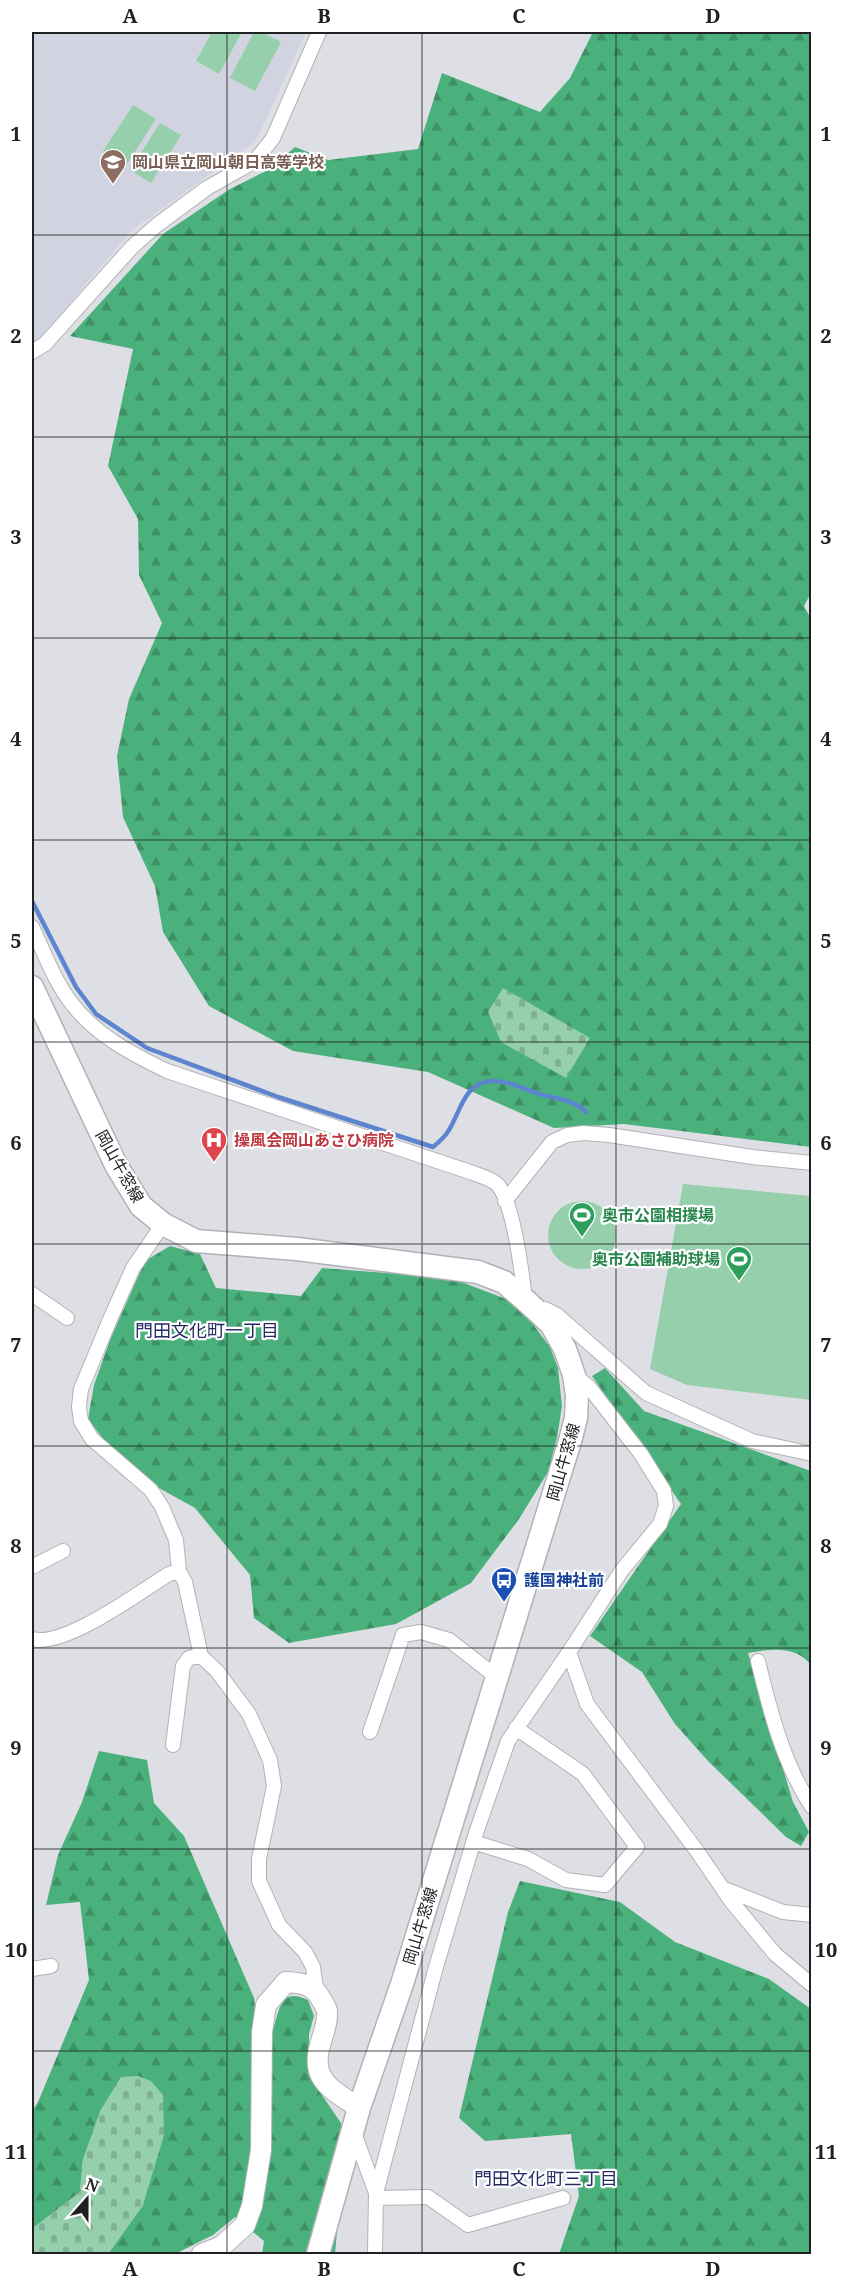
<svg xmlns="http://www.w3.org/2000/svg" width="843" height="2286" viewBox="0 0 843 2286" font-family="'Noto Serif','Noto Sans JP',serif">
  <defs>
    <pattern id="forest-firs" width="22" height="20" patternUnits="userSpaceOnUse" patternTransform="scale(1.5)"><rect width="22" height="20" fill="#4bb17c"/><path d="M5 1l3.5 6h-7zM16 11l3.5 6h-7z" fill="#3e9065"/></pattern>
    <pattern id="cemetery-stones" width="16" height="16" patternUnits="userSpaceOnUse" patternTransform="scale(1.5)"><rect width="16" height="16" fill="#95cfac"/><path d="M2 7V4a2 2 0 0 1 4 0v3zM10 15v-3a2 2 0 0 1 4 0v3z" fill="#80b194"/></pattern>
  </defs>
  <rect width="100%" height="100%" fill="#dedfe4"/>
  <path fill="#d2d3e0" d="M 32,32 L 306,32 L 256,141 L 132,230 L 38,341 L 32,341 Z"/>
  <path fill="url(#forest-firs)" d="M 593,32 L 811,32 L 812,591 L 804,606 L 812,621 L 811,1147 L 624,1124 L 554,1128 L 428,1072 L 293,1051 L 209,1006 L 163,932 L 155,886 L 123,817 L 117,756 L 129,699 L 162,623 L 139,575 L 138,519 L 108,466 L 133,349 L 70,336 L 163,234 L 230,189 L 270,169 L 295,147 L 328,160 L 418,149 L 442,73 L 540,112 L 570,78 Z
    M 170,1246 L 200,1254 L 216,1288 L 301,1296 L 322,1268 L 451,1278 L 506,1299 L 523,1311 L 550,1347 L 558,1368 L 562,1406 L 557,1438 L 548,1472 L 519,1519 L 471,1583 L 396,1624 L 289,1643 L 254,1618 L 250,1575 L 195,1508 L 159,1488 L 107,1444 L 88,1419 L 94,1385 L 110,1340 L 145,1261 Z
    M 605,1368 L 644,1411 L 811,1471 L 811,1665 C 796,1645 770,1649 748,1653 L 793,1802 L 809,1832 L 801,1846 L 786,1837 L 708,1761 L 675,1724 L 642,1672 L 590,1636 L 681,1504 L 592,1376 Z
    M 99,1751 L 147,1760 L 154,1803 L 184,1836 L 254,1998 L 257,2024 L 273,2030 C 280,2009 280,1987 308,2000 L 314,2016 L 309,2034 L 309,2076 L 341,2123 L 341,2150 L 321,2214 L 337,2232 L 335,2254 L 262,2254 L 264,2241 L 235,2217 L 213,2235 L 175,2254 L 108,2254 L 143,2205 L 83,2159 L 80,2192 L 32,2229 L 32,2111 L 38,2102 L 89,1980 L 80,1902 L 46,1905 L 58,1855 L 82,1802 Z
    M 520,1881 L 620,1902 L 675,1942 L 769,1979 L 811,2009 L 811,2254 L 559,2254 L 579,2196 L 571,2134 L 485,2141 L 459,2118 L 508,1912 Z"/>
  <path fill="url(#cemetery-stones)" d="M 503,988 L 590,1038 L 566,1078 L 501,1042 L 488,1012 Z
    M 138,2076 L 151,2081 L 163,2095 L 164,2135 L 143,2205 L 108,2254 L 32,2254 L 32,2229 L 80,2192 L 83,2159 L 100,2111 L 121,2077 Z"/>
  <path fill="#95cfac" d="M 212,32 L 242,32 L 219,74 L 196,61 Z
    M 254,32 L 261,32 L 281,42 L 255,91 L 230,78 Z
    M 133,105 L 156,119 L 125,167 L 102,153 Z
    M 160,123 L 181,135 L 151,183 L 130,170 Z
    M 683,1184 L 811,1196 L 811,1400 L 687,1385 L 650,1369 Z
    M548 1235a34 34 0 1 1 68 0a34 34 0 1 1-68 0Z"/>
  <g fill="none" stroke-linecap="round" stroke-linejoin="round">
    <path stroke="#5c84cf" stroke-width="4.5" d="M 32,901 L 76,987 L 96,1014 L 147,1048 L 278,1097 L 433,1147 C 439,1142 445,1137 449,1130 C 460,1112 465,1082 491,1081 C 505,1080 522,1088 536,1093 C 553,1099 573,1098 586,1112"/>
    <g stroke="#b1b1b7" stroke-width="16">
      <path id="street" d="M 32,352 L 45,344 L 132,247 L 157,225 L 207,188 L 255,161 L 273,138 L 319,32
        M 32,927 C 44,952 55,983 73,1005 C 97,1036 132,1054 167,1071 L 473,1173 C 481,1176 492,1179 498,1185 C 514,1205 522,1273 525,1299
        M 505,1201 L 552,1142 L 567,1135 L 584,1133 L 609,1135 L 752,1157 L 812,1163
        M 163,1224 L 133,1268 L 111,1317 L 81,1389 L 79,1407 L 81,1421 L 92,1439 L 151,1490 L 162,1507 L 176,1540 L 179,1571 L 185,1582 L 201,1656 L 217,1671 L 249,1714 L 270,1760 L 274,1786 L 259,1859 L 259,1881 L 279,1925 L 305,1952 L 313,1967 L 316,1989
        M 32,1294 L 67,1318
        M 545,1309 L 557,1315 L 646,1393 L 752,1441 L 812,1454
        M 32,1567 L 63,1551
        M 32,1639 C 65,1648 139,1592 169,1574 L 179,1571
        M 569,1652 L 587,1704 L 697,1851 L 731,1901 L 775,1954 L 812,1985
        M 758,1661 C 770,1711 783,1763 812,1807
        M 370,1732 L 403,1635 L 421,1632 L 449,1640 L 498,1678
        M 173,1745 L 183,1666 L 189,1658 L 201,1656
        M 473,1842 L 528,1859 L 566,1880 L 605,1885 L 637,1847 L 583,1774 L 516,1728
        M 722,1888 L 783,1912 L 812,1915
        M 32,1969 L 51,1966
        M 354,2133 L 376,2193
        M 376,2198 L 428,2197 L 468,2225 L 563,2198
        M 375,2254 L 376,2193 L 436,1967 L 476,1833 L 508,1741 L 569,1652 L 622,1570 L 660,1524 L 666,1506 L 664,1491 L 641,1454 L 589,1387 L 574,1375"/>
    </g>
    <g stroke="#b1b1b7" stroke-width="22">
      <path id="secondary" d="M 202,2254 L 222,2246 L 245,2225 L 252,2206 L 261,2150 L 262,2032 L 266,2005 L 286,1982 C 302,1983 313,1984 321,1999 C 323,2002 326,2007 327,2011 C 329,2031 313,2048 319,2071 C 324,2088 345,2098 359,2108"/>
    </g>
    <g stroke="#b1b1b7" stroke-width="25">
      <path id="primary" d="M 32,987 L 116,1165 L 141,1206 L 163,1224 L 196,1241 L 297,1249 L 478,1272 L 504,1282 L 525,1300 L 551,1324 L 565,1349 L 574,1375 L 577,1396 L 576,1418 L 570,1441 L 402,1984 L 359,2108 L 318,2254"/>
    </g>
    <use href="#street" stroke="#fff" stroke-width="14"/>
    <use href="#secondary" stroke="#fff" stroke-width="20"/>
    <use href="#primary" stroke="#fff" stroke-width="22"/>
  </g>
  <path fill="none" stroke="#212123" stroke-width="1.5" stroke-opacity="0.55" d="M 227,32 L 227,2254M 422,32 L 422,2254M 616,32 L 616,2254M 32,235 L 812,235M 32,437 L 812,437M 32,638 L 812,638M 32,840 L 812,840M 32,1042 L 812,1042M 32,1244 L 812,1244M 32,1446 L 812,1446M 32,1648 L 812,1648M 32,1849 L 812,1849M 32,2051 L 812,2051"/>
  <defs>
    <g id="school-pin" transform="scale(1.35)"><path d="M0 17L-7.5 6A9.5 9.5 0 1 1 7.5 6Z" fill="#8d6e63" stroke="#fff"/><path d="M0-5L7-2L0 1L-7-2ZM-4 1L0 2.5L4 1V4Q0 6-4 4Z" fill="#fff"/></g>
    <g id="hospital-pin" transform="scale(1.35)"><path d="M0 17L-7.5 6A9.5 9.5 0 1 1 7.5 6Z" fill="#e0444e" stroke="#fff"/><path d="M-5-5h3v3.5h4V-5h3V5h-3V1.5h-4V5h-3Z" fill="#fff"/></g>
    <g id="stadium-pin" transform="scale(1.35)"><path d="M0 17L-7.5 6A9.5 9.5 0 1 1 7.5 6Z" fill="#2e9e5b" stroke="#fff"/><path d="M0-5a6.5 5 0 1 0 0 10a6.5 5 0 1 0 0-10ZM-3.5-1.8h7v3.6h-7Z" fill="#fff"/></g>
    <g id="bus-pin" transform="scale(1.35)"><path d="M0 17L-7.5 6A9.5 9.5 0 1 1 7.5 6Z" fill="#1a4fb4" stroke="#fff"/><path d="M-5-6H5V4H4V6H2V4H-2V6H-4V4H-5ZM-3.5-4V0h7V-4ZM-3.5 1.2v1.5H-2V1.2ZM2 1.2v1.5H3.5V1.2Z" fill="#fff"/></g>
  </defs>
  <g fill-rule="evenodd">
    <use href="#school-pin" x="113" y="162"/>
    <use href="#hospital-pin" x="214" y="1140"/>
    <use href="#stadium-pin" x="582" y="1215"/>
    <use href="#stadium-pin" x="739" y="1259"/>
    <use href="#bus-pin" x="504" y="1580"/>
  </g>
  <g text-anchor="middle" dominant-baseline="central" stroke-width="4.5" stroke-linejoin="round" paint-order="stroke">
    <g font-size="16" font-weight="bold" fill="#785e54" stroke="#fff" text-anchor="start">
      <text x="132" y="162">岡山県立岡山朝日高等学校</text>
    </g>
    <g font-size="16" font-weight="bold" fill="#be3a42" stroke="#fff" text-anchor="start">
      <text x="234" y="1140">操風会岡山あさひ病院</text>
    </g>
    <g font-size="16" fill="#212123" stroke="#fff">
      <text transform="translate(120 1166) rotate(61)">岡山牛窓線</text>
      <text transform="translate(563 1462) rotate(-74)">岡山牛窓線</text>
      <text transform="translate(420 1926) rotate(-73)">岡山牛窓線</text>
    </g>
    <g font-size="16" font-weight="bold" fill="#27864d" stroke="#fff" text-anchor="start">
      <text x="602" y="1215">奥市公園相撲場</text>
      <text x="720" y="1259" text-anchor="end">奥市公園補助球場</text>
    </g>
    <g font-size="16" font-weight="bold" fill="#164399" stroke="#fff" text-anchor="start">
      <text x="524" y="1580">護国神社前</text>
    </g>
    <g font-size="18" fill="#252b65" stroke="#fff">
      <text x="207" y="1330">門田文化町一丁目</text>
      <text x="546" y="2178">門田文化町三丁目</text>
    </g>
  </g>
  <rect width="843" height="2286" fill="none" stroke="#ffffff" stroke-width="66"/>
  <g transform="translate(87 2199) rotate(21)" stroke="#ffffff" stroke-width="4.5" paint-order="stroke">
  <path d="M0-4.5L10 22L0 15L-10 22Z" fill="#212123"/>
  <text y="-9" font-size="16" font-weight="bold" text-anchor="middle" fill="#212123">N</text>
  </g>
  <rect x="33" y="33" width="777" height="2220" fill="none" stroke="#212123" stroke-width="2"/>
  <g font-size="20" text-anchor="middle" font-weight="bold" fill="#212123">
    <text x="130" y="23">A</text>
    <text x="324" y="23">B</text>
    <text x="519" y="23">C</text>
    <text x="713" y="23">D</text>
    <text x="16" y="141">1</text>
    <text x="826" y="141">1</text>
    <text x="16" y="343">2</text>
    <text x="826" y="343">2</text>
    <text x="16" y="544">3</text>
    <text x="826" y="544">3</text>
    <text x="16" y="746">4</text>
    <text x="826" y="746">4</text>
    <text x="16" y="948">5</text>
    <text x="826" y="948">5</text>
    <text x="16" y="1150">6</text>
    <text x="826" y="1150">6</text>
    <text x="16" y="1352">7</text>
    <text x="826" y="1352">7</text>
    <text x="16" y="1553">8</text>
    <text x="826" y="1553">8</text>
    <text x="16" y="1755">9</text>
    <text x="826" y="1755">9</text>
    <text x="16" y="1957">10</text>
    <text x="826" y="1957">10</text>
    <text x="16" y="2159">11</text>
    <text x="826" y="2159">11</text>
    <text x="130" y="2276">A</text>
    <text x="324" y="2276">B</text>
    <text x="519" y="2276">C</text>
    <text x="713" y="2276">D</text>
  </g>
</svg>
